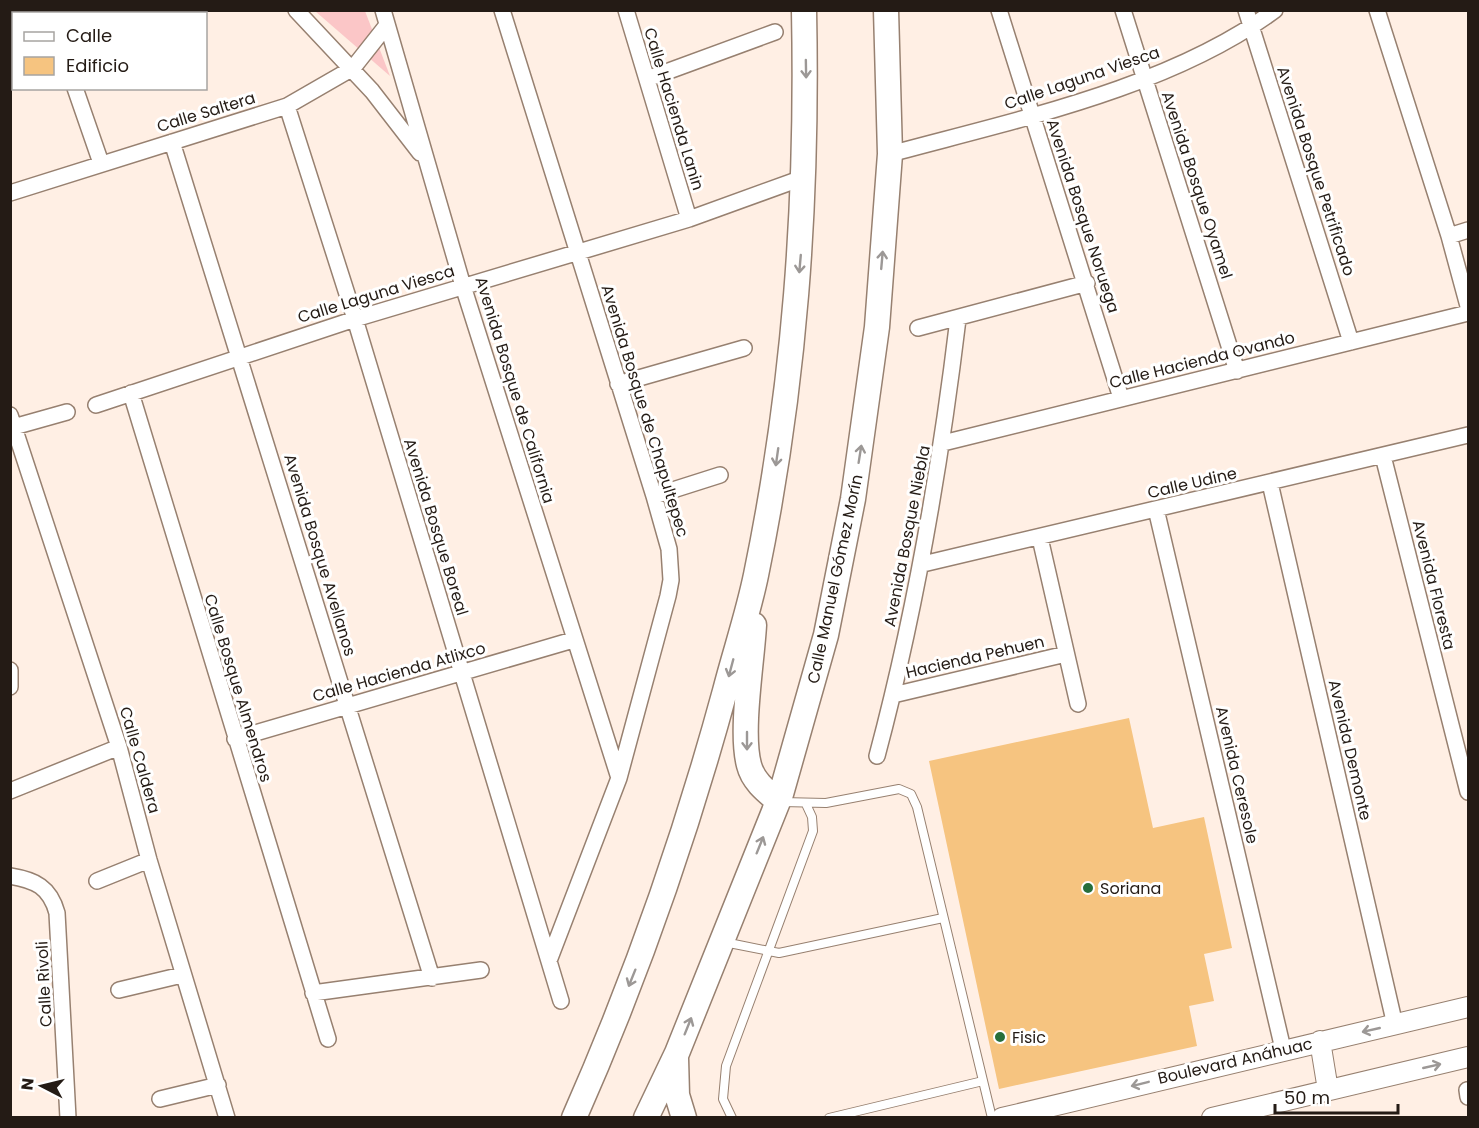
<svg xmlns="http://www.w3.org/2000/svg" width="1479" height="1128" viewBox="0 0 1479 1128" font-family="Poppins,sans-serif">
  <rect width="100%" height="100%" fill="#ffefe4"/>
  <path fill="#fbc6c7" d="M 315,11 L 365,11 L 390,76 Z"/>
  <path fill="#f6c480" d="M 1129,718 L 1153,828 L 1204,817 L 1232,948 L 1204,954 L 1214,1001 L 1189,1006 L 1197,1046 L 999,1089 L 929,761 Z"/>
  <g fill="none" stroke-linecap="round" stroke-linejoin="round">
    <g stroke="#978070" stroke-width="10">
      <path id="service" d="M 782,802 L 826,803 L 899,789 L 911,794 L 917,807 L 992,1118
        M 724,942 L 779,953 L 943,918
        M 732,1118 L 723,1099 L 726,1066 L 813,831 L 812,817 L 806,804
        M 829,1118 L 983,1081"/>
    </g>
    <g stroke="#978070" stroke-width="18">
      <path id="minor" d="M 47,10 L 48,14
        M 296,10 L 372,91 L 420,153
        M 383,10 L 463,286 L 619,778
        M 502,10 L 654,496 L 669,549 L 671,580 L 668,596 L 619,778 L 550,958
        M 626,10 L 689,219
        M 999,10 L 1121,398
        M 1123,10 L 1237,371
        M 1246,10 L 1351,342
        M 1377,10 L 1449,236 L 1468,306
        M 183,14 L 190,10
        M 10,72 L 14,71
        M 647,79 L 775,32
        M 75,88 L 101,163
        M 287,106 L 355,319 L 561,1001
        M 172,142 L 432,978
        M 890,154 C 1015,120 1170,88 1275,10
        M 10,193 L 287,106 L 353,68 L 387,25
        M 1449,236 L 1468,230
        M 918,328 L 1087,283
        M 618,384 L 744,348
        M 131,393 L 328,1039
        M 96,405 L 355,319 L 689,219 L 805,177
        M 10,415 L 119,747 L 149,860 L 227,1118
        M 10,428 L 67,412
        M 943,443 L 1468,313
        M 1383,456 L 1468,792
        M 1270,483 L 1395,1025
        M 654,496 L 720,475
        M 1156,509 L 1283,1049
        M 1040,538 L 1078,704
        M 923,564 L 1468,435
        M 10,670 L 10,687
        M 893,695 L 1066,654
        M 235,739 L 573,640
        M 877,756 C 916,610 940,469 958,319
        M 10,791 L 119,747
        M 10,876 C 35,880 50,887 57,913 L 68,1118
        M 97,881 L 149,860
        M 119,990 L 182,975
        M 313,993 L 481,970
        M 1467,1090 L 1468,1097
        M 160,1099 L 218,1085"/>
    </g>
    <g stroke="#978070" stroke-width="22">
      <path id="tertiary" d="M 1320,1041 L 1328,1090
        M 1002,1118 L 1468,1007
        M 1212,1118 L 1468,1057"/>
    </g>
    <g stroke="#978070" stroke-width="27">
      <path id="primary" d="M 754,625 C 752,662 740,732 749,765 C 753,781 766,791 778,801
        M 676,1058 L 677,1095 L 684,1118
        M 574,1118 C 636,978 685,838 725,691 C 735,652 748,614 756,575 C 795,386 808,203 804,10
        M 646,1118 L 677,1053 L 781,794 L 826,635 L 853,499 L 877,327 L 890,154 L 886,10"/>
    </g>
    <use href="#service" stroke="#fff" stroke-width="8"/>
    <use href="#minor" stroke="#fff" stroke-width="15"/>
    <use href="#tertiary" stroke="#fff" stroke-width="20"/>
    <use href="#primary" stroke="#fff" stroke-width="24"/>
  </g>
  <defs><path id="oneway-shaft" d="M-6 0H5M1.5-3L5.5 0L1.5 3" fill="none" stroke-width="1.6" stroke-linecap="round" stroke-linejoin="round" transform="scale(1.5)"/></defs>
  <g stroke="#9c9896">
    <use href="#oneway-shaft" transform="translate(806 69) rotate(89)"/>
    <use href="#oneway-shaft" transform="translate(882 260) rotate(-85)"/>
    <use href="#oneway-shaft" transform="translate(800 264) rotate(95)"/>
    <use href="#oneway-shaft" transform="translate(860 454) rotate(-81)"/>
    <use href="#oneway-shaft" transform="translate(777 457) rotate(98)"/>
    <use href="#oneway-shaft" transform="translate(731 668) rotate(105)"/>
    <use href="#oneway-shaft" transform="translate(747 741) rotate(90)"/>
    <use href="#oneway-shaft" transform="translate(760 845) rotate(-68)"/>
    <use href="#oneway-shaft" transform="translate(632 978) rotate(112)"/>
    <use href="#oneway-shaft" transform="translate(688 1026) rotate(-68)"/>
    <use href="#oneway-shaft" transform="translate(1371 1030) rotate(167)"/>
    <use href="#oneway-shaft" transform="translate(1432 1066) rotate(-13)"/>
    <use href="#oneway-shaft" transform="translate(1140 1084) rotate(166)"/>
  </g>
  <g fill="#276e3b" stroke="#fff" stroke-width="2">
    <circle cx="1088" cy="888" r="6"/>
    <circle cx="1000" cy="1037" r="6"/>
  </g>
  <g text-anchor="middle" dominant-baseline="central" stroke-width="6" stroke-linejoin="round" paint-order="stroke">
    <g font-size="16" fill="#241b15" stroke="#fff">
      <text transform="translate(1082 78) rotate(-19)">Calle Laguna Viesca</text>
      <text transform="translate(674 109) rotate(73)">Calle Hacienda Lanin</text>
      <text transform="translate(206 112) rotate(-17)">Calle Saltera</text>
      <text transform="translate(1316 171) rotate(72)">Avenida Bosque Petrificado</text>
      <text transform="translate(1197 185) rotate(72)">Avenida Bosque Oyamel</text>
      <text transform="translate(1083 216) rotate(72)">Avenida Bosque Noruega</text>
      <text transform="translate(376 294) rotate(-17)">Calle Laguna Viesca</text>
      <text transform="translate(1202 360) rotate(-14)">Calle Hacienda Ovando</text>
      <text transform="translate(515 390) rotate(73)">Avenida Bosque de California</text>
      <text transform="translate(645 411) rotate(73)">Avenida Bosque de Chapultepec</text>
      <text transform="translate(1192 483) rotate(-13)">Calle Udine</text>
      <text transform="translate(436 527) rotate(73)">Avenida Bosque Boreal</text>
      <text transform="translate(907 536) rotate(-79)">Avenida Bosque Niebla</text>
      <text transform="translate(320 555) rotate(73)">Avenida Bosque Avellanos</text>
      <text transform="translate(835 579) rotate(-78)">Calle Manuel Gómez Morín</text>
      <text transform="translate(1434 585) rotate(76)">Avenida Floresta</text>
      <text transform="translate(975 657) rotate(-13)">Hacienda Pehuen</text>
      <text transform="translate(399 672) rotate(-16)">Calle Hacienda Atlixco</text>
      <text transform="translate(238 688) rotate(73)">Calle Bosque Almendros</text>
      <text transform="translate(1350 750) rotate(77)">Avenida Demonte</text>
      <text transform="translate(140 760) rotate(74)">Calle Caldera</text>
      <text transform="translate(1237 775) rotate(77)">Avenida Ceresole</text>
      <text transform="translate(44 984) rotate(-93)">Calle Rivoli</text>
      <text transform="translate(1235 1061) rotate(-13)">Boulevard Anáhuac</text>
    </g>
    <g font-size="16" fill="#241b15" stroke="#fff" text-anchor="start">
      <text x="1100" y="888">Soriana</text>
      <text x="1012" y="1037">Fisic</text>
    </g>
  </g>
  <rect width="1479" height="1128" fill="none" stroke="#241b15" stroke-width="24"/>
  <rect x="12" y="12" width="195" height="78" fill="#ffffff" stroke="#a7a4a1" stroke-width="1.5"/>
  <rect x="24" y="32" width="30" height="9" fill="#ffffff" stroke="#a7a4a1" stroke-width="1.5"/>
  <text x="66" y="42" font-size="18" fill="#241b15">Calle</text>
  <rect x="24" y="57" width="30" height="18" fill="#f6c480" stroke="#a7a4a1" stroke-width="1.5"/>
  <text x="66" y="72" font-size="18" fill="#241b15">Edificio</text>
  <g transform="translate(42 1086) rotate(277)" stroke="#ffffff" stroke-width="4.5" paint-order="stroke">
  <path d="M0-4.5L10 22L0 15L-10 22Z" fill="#241b15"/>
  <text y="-9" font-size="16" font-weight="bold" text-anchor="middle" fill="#241b15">N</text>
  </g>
  <path d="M1275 1104v9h123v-9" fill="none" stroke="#241b15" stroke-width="3"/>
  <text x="1284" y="1104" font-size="18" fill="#241b15" stroke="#ffffff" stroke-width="4.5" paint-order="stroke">50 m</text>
</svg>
